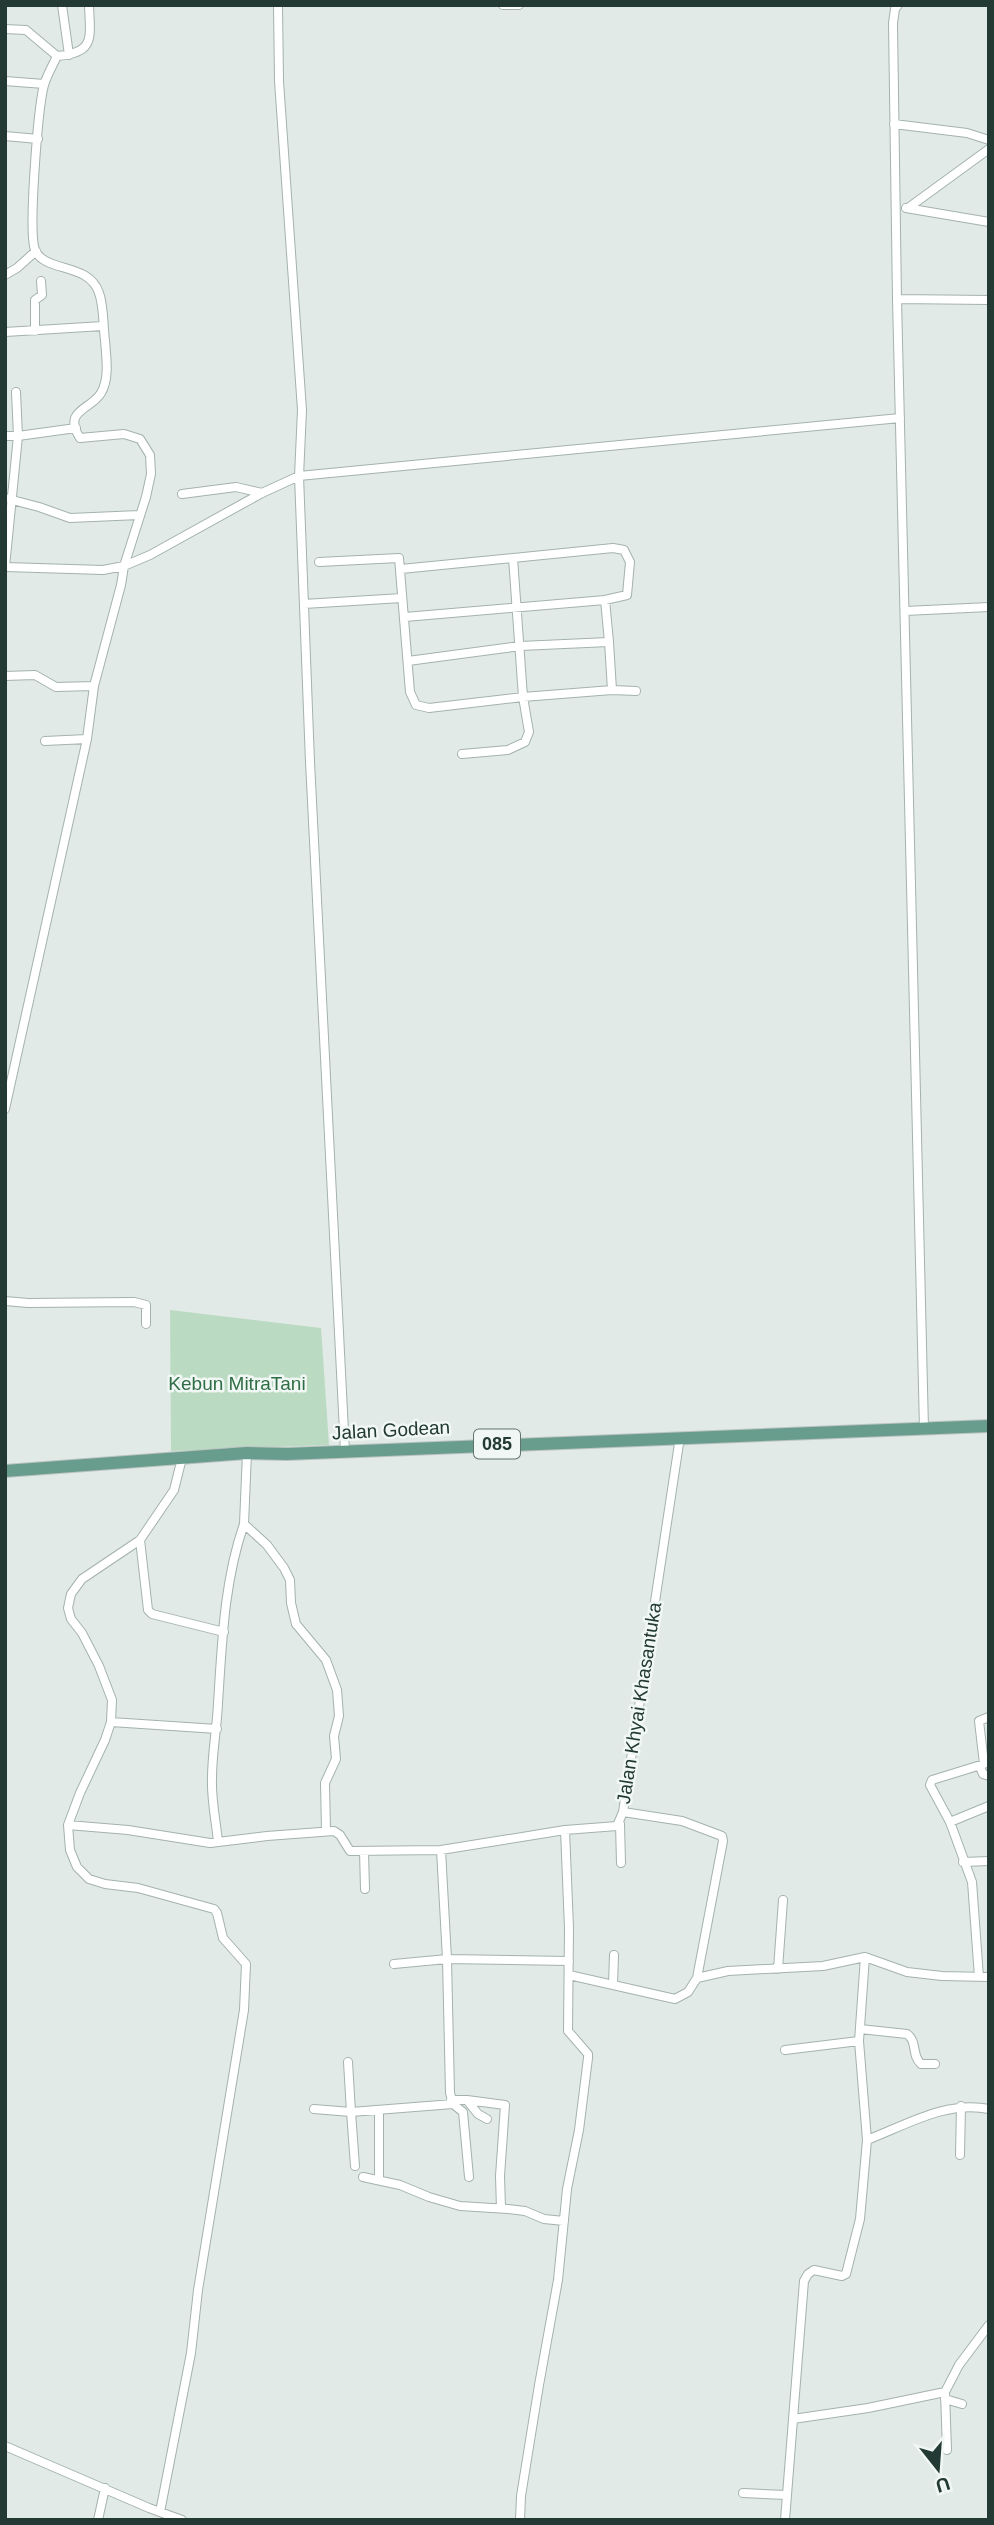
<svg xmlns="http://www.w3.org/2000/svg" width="994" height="2525" viewBox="0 0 994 2525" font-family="Arial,sans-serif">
  <rect width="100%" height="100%" fill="#e1eae6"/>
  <path fill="#bbdac2" d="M 170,1310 L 321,1328 L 329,1445 L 171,1451 Z"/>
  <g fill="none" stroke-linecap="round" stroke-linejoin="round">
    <g stroke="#a4b2ad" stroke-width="10">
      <path id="minor" d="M 62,5 L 69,55
        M 278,5 L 279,81 L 302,410 L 299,476 L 310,762 L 345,1451
        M 503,5 L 519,5
        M 898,5 L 895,9 L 893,23 L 897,299 L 924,1429
        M 5,29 L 26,30 L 57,56
        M 5,81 L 44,84
        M 894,124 L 967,133 L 989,140
        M 5,136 L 38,139
        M 906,208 L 989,222
        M 908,208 L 989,149
        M 5,275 L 17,268 L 36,251
        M 897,299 L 989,300
        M 35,331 L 35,300 L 42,295 L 41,281
        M 5,332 L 103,326
        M 76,428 L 18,436 L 5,567 L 103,570 L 124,566 L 150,555 L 262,493 L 299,476 L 900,418
        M 5,436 L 18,436 L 16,392
        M 182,494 L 236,487 L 262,493
        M 5,498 L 39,507 L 70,518 L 139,515
        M 319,562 L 399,558 L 410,692 L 416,705 L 429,708 L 523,697 L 612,690 L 609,642
        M 401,569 L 613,548 L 624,550 L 630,562 L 627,595 L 605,600 L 405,617
        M 304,604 L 402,598
        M 905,611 L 989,607
        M 408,661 L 520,646 L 609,642 L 605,600
        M 5,676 L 35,675 L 56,687 L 94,686
        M 612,690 L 636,691
        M 45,741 L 87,739
        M 462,754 L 508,750 L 525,742 L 529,732 L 523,697 L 513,558
        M 5,1109 L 87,739 L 94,686 L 121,585 L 124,566 L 146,497 L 151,474 L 150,455 L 140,439 L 124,434 L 80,438 C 62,410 91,410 101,393 C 110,378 106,356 105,340 C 103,326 104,306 99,293 C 89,262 45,273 35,250 C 28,231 38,108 44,85 C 47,75 53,65 57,56 C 96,53 90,37 89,5
        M 5,1301 L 28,1303 L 134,1302 L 146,1305 L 146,1324
        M 247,1453 L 244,1524 L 267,1545 L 284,1568 L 290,1580 L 291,1603 L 296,1624 L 326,1660 L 337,1690 L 339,1716 L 334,1736 L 336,1759 L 325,1783 L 326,1831
        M 140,1540 L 148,1610 L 152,1614 L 224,1632
        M 111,1722 L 217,1729
        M 980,1767 L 983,1774 L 989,1776
        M 623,1812 L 682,1821 L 722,1836 L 723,1841 L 697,1978
        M 950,1822 L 989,1806
        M 620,1824 L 621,1863
        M 68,1825 L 128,1830 L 210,1843 L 267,1836 L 334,1831 L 340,1835 L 350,1851 L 441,1850 L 565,1830 L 617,1826 L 623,1812 L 680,1437
        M 218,1842 C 216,1821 211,1799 212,1778 C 212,1753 217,1728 218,1703 C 222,1643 224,1581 244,1524
        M 441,1850 L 447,1959 L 450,2093 L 453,2104 L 463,2112 L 469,2177
        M 364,1851 L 365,1889
        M 963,1862 L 989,1861
        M 394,1964 L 447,1959 L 569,1961
        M 778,1969 L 783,1900
        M 569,1975 L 675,1999 L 688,1992 L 697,1978 L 728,1971 L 823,1966 L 865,1957 L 907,1972 L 942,1976 L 989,1977
        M 979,1977 L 972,1882 L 950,1822 L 930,1785 L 932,1780 L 984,1764 L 979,1721 L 989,1717
        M 613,1985 L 614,1955
        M 860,2029 L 907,2034 C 918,2042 911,2055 921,2064 L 935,2064
        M 785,2050 L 859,2041
        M 451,2100 L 467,2100 L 478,2114 L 487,2119
        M 467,2100 L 505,2105 L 500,2176 L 501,2208
        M 314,2109 L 351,2112 L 348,2062
        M 379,2110 L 379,2180
        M 867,2140 C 906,2125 947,2100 989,2109
        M 960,2155 L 961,2106
        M 355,2166 L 351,2112 L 453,2104
        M 363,2177 L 400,2185 L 429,2197 L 460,2206 L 508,2209 L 525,2211 L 544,2219 L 564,2221
        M 945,2399 L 962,2404
        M 793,2419 L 868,2408 L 945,2392
        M 5,2446 L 149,2508 L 182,2520
        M 947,2450 L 945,2392 L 959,2365 L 989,2325
        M 743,2493 L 786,2495
        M 160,2512 L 191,2353 L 198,2290 L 244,2010 L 246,1964 L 223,1938 L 217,1913 L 214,1909 L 138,1888 L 105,1884 L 89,1879 L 77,1867 L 70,1850 L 68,1825 L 80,1793 L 105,1740 L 111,1722 L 112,1700 L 99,1666 L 82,1633 L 71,1619 L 68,1608 L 71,1594 L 82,1579 L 140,1540 L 174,1490 L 182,1458
        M 98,2520 L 105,2488
        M 520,2520 L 521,2496 L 539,2385 L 558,2280 L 567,2189 L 579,2130 L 588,2058 L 588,2054 L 568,2031 L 569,1928 L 565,1830
        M 785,2520 L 804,2281 L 808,2274 L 814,2270 L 842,2276 L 846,2274 L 860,2219 L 867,2140 L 859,2041 L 865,1957"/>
    </g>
    <g stroke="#bdc4c2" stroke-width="14">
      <path id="primary" d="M 5,1471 L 247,1453 L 287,1454 L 989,1426"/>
    </g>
    <use href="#minor" stroke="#fff" stroke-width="8"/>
    <use href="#primary" stroke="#689d8e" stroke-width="12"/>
  </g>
  <g text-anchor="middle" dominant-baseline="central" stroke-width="5" stroke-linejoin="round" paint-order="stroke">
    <rect fill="#f1f7f4" stroke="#60736d" stroke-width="2" x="474" y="1429.5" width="46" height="29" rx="5"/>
    <g font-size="18" font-weight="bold" fill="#223a33">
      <text x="497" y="1444">085</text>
    </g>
    <g font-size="19" fill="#2f6e45" stroke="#f1f7f4">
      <text x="237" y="1383">Kebun MitraTani</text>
    </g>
    <g font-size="19" fill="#223a33" stroke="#f1f7f4">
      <text transform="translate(391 1430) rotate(-3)">Jalan Godean</text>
      <text transform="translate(639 1703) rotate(-81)">Jalan Khyai Khasantuka</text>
    </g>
  </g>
  <rect width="994" height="2525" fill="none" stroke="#223a33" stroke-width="14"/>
  <g transform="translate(938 2469) rotate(163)" stroke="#f1f7f4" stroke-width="5" paint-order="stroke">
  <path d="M0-5L12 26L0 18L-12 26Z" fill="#223a33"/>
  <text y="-10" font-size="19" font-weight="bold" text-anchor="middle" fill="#223a33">U</text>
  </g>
</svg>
